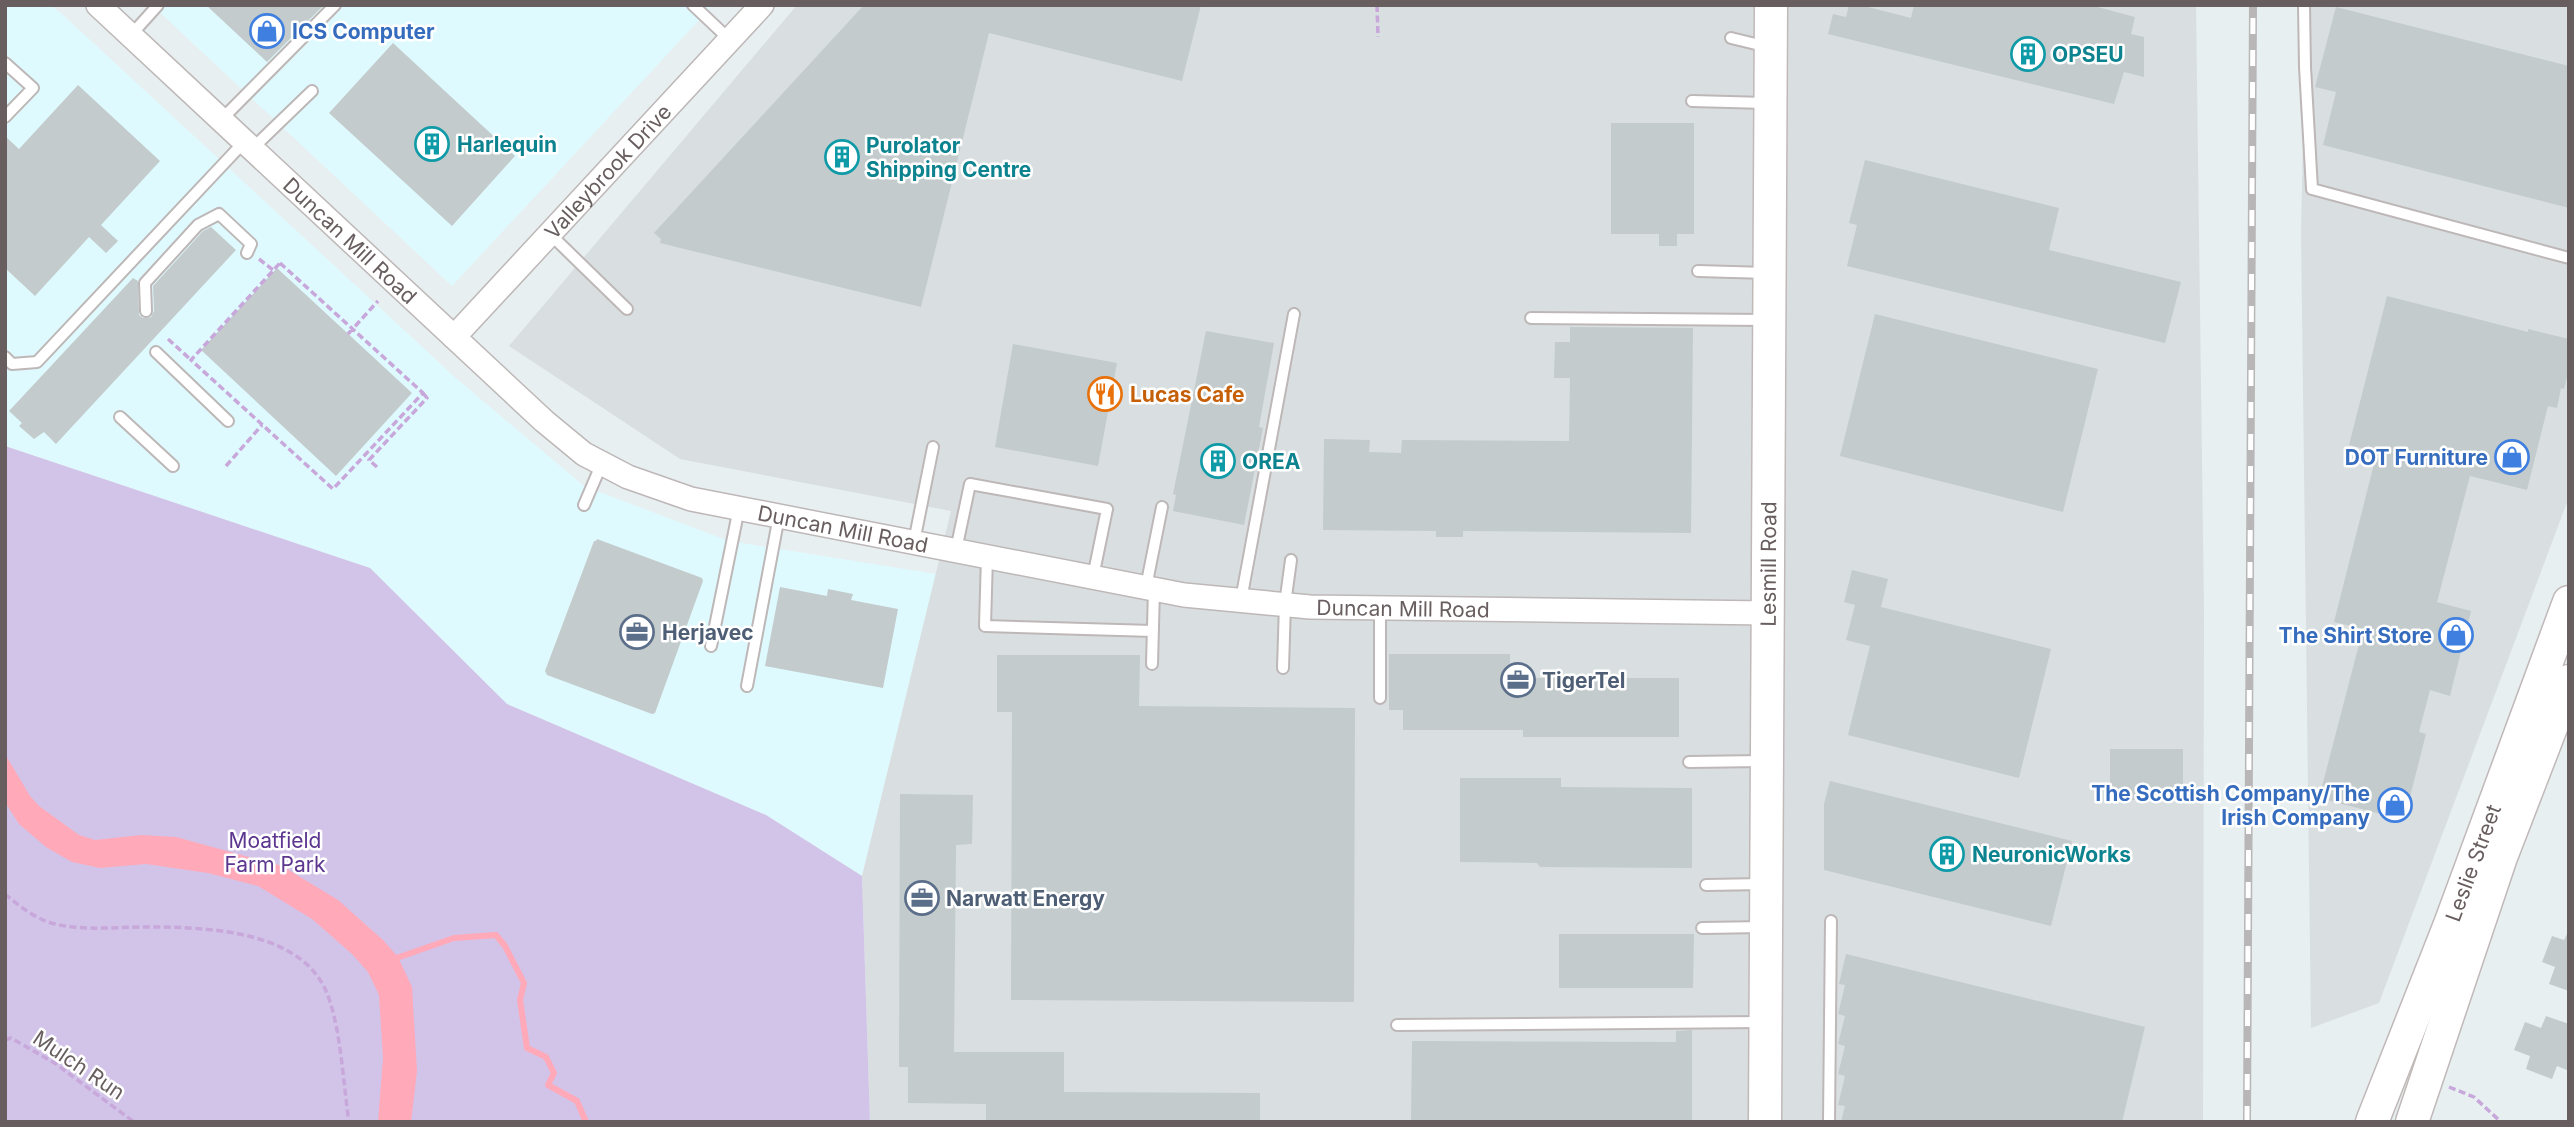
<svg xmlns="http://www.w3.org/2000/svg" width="2574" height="1127" viewBox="0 0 2574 1127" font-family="Inter,sans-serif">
  <rect width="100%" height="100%" fill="#e7eff1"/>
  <path fill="#dffafe" d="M 5,5 L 50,5 L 62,14 L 458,380 L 584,486 L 729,541 L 936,574 L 862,876 L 766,815 L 507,704 L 370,568 L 5,446 Z
    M 152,5 L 713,5 L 452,286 Z"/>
  <path fill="#d9dfe0" d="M 797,5 L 2196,5 L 2204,612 L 2203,1122 L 870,1122 L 862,876 L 951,511 L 680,459 L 509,346 Z
    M 2306,5 L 2569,5 L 2569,497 L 2379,1003 L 2311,1028 L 2301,231 Z"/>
  <path fill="#d2c4e8" d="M 5,446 L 370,568 L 507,704 L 766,815 L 862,876 L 870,1122 L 5,1122 Z"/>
  <path fill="#ffa9b9" d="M 5,754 L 30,796 L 39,806 L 79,835 L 95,840 L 141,835 L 176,837 L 282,866 L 338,900 L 383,940 L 398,957 L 412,987 L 417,1071 L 411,1122 L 378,1122 L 383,1058 L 379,995 L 368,972 L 352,954 L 312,919 L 258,886 L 208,873 L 146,864 L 100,868 L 72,862 L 46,847 L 19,824 L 5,802 Z"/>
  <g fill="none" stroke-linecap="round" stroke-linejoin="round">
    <path stroke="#ffa9b9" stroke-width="6" d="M 391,960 L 454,938 L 496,935 L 505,946 L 524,983 L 520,1000 L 527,1048 L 546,1057 L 554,1073 L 548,1085 L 577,1101 L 586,1122"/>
  </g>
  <path fill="#c3cbcc" d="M 206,5 L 324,5 L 267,62 Z
    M 864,5 L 1201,5 L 1182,81 L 989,33 L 921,307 L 660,243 L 661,239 L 654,233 Z
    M 1849,5 L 1860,5 L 1911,18 L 1914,5 L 2090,5 L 2135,17 L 2131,34 L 2144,37 L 2144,77 L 2124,72 L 2114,104 L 1828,34 L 1833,14 L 1846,17 Z
    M 2336,7 L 2569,66 L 2569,208 L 2323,145 L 2336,92 L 2315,87 Z
    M 393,43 L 515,156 L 452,226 L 329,113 Z
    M 78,85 L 160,161 L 101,225 L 118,241 L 106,253 L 89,237 L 35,296 L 5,268 L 5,136 L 19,149 Z
    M 1611,123 L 1694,123 L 1694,234 L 1677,234 L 1677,246 L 1659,246 L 1659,234 L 1611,234 Z
    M 1865,160 L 2059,208 L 2049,250 L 2181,282 L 2165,343 L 1847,266 L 1857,225 L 1849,223 Z
    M 211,227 L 236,250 L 56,444 L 44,432 L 34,439 L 19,426 L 22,423 L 9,411 L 133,278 L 138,281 L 139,315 L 143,318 L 151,317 L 154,311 L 153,286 L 203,231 Z
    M 277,268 L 412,393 L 336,476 L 201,350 Z
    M 2387,296 L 2528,332 L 2528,329 L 2569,339 L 2569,369 L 2564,389 L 2561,388 L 2557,408 L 2548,406 L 2527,490 L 2470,476 L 2437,602 L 2471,611 L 2450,696 L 2430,690 L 2419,732 L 2426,734 L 2404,820 L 2319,798 L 2363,629 L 2334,622 L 2377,452 L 2349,445 Z
    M 1875,314 L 2098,369 L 2063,512 L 1840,456 Z
    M 1570,327 L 1693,328 L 1691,533 L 1463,531 L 1463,537 L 1436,537 L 1436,531 L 1323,530 L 1324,439 L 1370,440 L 1369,452 L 1401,453 L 1402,440 L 1569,441 L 1570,378 L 1554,378 L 1555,342 L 1570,342 Z
    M 1206,331 L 1274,343 L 1259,427 L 1263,428 L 1244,525 L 1173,511 L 1176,495 L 1173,494 Z
    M 1013,344 L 1117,363 L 1098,466 L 995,447 Z
    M 597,539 L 702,578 L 703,581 L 655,713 L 652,714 L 547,675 L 545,671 L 594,541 L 596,541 Z
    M 1852,570 L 1888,579 L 1881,607 L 2051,649 L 2019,778 L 1848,735 L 1870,646 L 1846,640 L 1855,605 L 1844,602 Z
    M 780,587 L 827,596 L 828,589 L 853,594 L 851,600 L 898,609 L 883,688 L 765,666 Z
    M 1389,654 L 1510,654 L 1510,673 L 1524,674 L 1524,678 L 1679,678 L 1679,737 L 1523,737 L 1523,730 L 1403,730 L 1403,710 L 1389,710 Z
    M 997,655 L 1140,655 L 1139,706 L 1355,708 L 1354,1002 L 1011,1000 L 1012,712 L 997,712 Z
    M 2110,749 L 2183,749 L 2183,800 L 2110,800 Z
    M 1460,778 L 1561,778 L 1561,787 L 1692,788 L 1692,868 L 1540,867 L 1537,863 L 1460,862 Z
    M 1830,781 L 2072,841 L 2051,926 L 1824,870 L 1824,804 Z
    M 900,794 L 973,795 L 972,844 L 956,845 L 954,1052 L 1064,1052 L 1064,1092 L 1260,1093 L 1260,1122 L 986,1122 L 986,1104 L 908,1103 L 908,1067 L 899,1067 Z
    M 1559,934 L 1694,934 L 1693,988 L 1559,988 Z
    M 2567,934 L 2569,934 L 2569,991 L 2549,984 L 2555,967 L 2542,962 L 2552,936 L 2564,940 Z
    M 1846,954 L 2145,1027 L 2122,1122 L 1841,1122 L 1845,1106 L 1838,1105 L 1845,1076 L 1838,1074 L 1845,1046 L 1838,1044 L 1845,1016 L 1838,1014 L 1845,985 L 1839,984 Z
    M 2546,1016 L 2569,1024 L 2569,1071 L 2557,1066 L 2552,1079 L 2526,1069 L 2530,1056 L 2514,1050 L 2525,1022 L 2541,1028 Z
    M 1692,1030 L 1692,1122 L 1411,1122 L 1412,1041 L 1676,1042 L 1676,1031 Z"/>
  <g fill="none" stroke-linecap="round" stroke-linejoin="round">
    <g stroke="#beb7b7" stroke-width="14">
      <path id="lane" d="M 693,5 L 730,40
        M 2304,5 L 2305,67 L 2312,189 L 2569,258
        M 131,35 L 158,5
        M 1731,38 L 1768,47
        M 5,63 L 33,88 L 5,117
        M 1692,101 L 1766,103
        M 222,119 L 335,5
        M 253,148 L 312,91
        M 550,234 L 627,309
        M 1698,271 L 1767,273
        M 146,311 L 145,283 L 198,225 L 219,214 L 251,244 L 247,253
        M 1531,318 L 1767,320
        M 156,352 L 228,421
        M 5,357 L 12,364 L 37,362 L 245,141
        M 120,417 L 173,466
        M 584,505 L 602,463
        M 914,542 L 933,447
        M 956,550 L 970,484 L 1107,509 L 1093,577
        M 987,556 L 985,626 L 1153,631
        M 1146,587 L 1162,507
        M 1241,600 L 1294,314
        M 1380,608 L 1380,698
        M 711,646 L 739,508
        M 1152,664 L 1154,589
        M 1283,668 L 1285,604 L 1291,560
        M 747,686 L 779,516
        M 1689,762 L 1763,761
        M 1706,885 L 1764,884
        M 1702,928 L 1764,927
        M 1397,1025 L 1763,1022
        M 1829,1122 L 1831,921"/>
    </g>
    <g stroke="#beb7b7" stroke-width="26">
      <g id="street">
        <path id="s1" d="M 98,5 L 544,421 L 584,454 L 628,477 L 691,499 L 1184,595 L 1310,607 L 1768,613"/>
        <path id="s2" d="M 454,337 L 762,5"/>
      </g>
    </g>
    <g stroke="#c1b8b8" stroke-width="35">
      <g id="secondary">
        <path id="s3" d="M 1765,1122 L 1771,5"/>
        <path id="s4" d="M 2372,1122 L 2449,927 L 2569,602"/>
        <path d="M 2412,1122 L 2501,857 L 2569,681"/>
      </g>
    </g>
    <path stroke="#c8a7db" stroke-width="3.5" stroke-dasharray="7 3.5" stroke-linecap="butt" d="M 1377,5 L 1378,37
      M 259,259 L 273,270
      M 280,263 L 423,393 L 333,489 L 191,360 Z
      M 348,334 L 378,301
      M 168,339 L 191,360
      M 226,466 L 262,425
      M 377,467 L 369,460 L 427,398 L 423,393
      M 5,894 C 19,906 37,920 55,924 C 85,931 115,927 145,927 C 203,927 299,929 326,991 C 341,1026 343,1083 349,1122
      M 5,1040 L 11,1038 L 56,1064 L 134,1122
      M 2449,1087 L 2474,1097 L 2501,1122"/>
    <use href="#lane" stroke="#fff" stroke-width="10"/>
    <use href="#street" stroke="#fff" stroke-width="23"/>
    <use href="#secondary" stroke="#fff" stroke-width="32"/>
    <g stroke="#b8b6b6" stroke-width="8">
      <path id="rail" d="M 2247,1122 L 2253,5"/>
    </g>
    <use href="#rail" stroke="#fff" stroke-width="5" stroke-dasharray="16" stroke-linecap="butt"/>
  </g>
  <defs>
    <g id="shop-ring" transform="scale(1.75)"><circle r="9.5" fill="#fff" stroke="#3f7fe0" stroke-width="1.5"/><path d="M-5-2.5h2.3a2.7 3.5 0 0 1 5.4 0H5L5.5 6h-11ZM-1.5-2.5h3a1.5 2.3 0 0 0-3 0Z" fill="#3f7fe0"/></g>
    <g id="building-ring" transform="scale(1.75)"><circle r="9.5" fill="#fff" stroke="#0f9aa8" stroke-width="1.5"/><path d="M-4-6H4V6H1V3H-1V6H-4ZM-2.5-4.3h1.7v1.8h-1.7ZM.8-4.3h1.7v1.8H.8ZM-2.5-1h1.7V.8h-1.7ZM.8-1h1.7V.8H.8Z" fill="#0f9aa8"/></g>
    <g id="restaurant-ring" transform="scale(1.75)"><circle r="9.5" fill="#fff" stroke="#e8710a" stroke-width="1.5"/><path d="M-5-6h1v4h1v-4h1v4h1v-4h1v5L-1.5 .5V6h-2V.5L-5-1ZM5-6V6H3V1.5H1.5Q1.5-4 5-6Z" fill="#e8710a"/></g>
    <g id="office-ring" transform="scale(1.75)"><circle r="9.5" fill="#fff" stroke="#5c6f8a" stroke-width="1.5"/><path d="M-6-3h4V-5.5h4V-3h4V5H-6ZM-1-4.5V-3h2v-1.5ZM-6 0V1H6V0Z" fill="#5c6f8a"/></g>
  </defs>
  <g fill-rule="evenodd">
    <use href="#shop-ring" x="267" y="31"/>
    <use href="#building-ring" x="2028" y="54"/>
    <use href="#building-ring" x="432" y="144"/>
    <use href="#building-ring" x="842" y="157"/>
    <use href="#restaurant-ring" x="1105" y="394"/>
    <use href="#shop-ring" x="2512" y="457"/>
    <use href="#building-ring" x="1218" y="461"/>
    <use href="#office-ring" x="637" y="632"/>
    <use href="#shop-ring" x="2456" y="635"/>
    <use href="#office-ring" x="1518" y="680"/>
    <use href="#shop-ring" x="2395" y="805"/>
    <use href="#building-ring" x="1947" y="854"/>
    <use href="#office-ring" x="922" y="898"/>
  </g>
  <g text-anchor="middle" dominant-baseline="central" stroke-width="5" stroke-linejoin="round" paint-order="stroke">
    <g font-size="21" font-weight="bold" fill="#366cbe" stroke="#fff" text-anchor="end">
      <text x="292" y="31" text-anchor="start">ICS Computer</text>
      <text x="2488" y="457">DOT Furniture</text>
      <text x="2432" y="635">The Shirt Store</text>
      <text x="2370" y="793">The Scottish Company/The<tspan x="2370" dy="24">Irish Company</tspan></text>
    </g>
    <g font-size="21" font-weight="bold" fill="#0d838f" stroke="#fff" text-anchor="start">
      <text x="2052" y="54">OPSEU</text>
      <text x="457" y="144">Harlequin</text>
      <text x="866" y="145">Purolator<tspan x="866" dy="24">Shipping Centre</tspan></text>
      <text x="1242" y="461">OREA</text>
      <text x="1972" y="854">NeuronicWorks</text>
    </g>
    <g font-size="21" fill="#685e5f" stroke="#fff">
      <text stroke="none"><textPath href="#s2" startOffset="226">Valleybrook Drive</textPath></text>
      <text stroke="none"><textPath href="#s1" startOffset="345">Duncan Mill Road</textPath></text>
      <text stroke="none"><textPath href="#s1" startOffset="933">Duncan Mill Road</textPath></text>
      <text stroke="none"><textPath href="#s3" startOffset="558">Lesmill Road</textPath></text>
      <text stroke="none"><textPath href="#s1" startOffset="1500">Duncan Mill Road</textPath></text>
      <text stroke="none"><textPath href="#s4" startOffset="278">Leslie Street</textPath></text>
      <text transform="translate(79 1065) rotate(34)">Mulch Run</text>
    </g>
    <g font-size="21" font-weight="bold" fill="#c56008" stroke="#fff" text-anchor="start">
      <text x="1130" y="394">Lucas Cafe</text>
    </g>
    <g font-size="21" font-weight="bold" fill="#4e5e75" stroke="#fff" text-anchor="start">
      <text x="662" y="632">Herjavec</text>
      <text x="1542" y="680">TigerTel</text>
      <text x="946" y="898">Narwatt Energy</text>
    </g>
    <g font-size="21" fill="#5c368f" stroke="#fff">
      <text x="275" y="840">Moatfield<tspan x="275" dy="24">Farm Park</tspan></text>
    </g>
  </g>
  <rect width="2574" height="1127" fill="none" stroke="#685e5f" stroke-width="14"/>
</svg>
